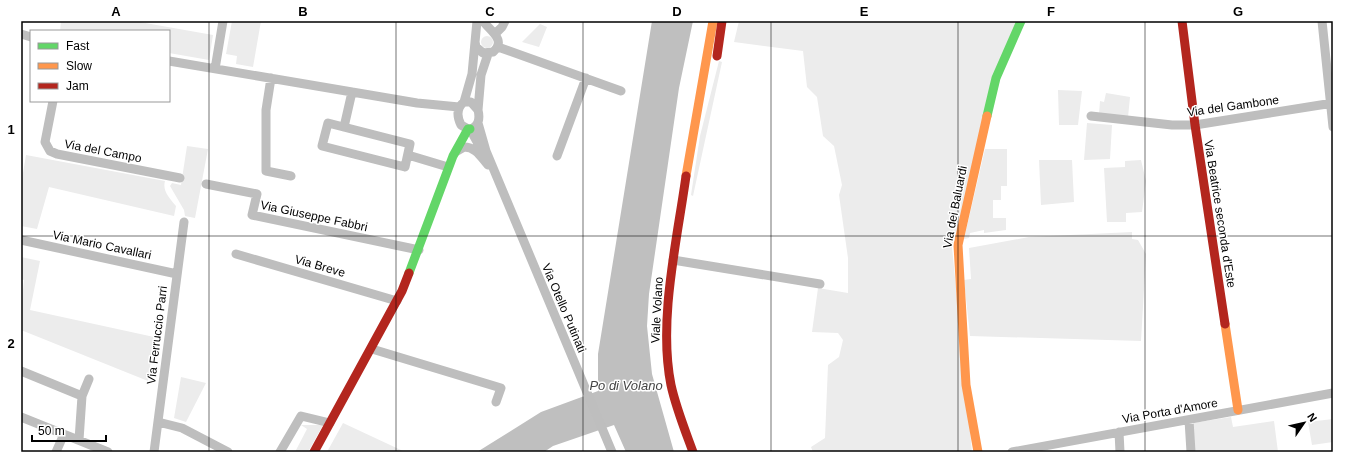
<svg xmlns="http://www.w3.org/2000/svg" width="1354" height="473" viewBox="0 0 1354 473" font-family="Helvetica,sans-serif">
  <rect width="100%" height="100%" fill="#fff"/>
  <path fill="#ececec" d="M 61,21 L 134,21 L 213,35 L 209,60 L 169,53 L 169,31 L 60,31 Z
    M 232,21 L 261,21 L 253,67 L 236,64 L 237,56 L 226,54 Z
    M 739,21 L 1017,21 L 952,247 L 972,452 L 813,452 L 811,447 L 825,438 L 828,365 L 839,357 L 843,340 L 838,333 L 812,332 L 818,288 L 848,293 L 848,258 L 839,195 L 842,185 L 834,146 L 823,136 L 817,97 L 807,87 L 803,51 L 734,42 Z
    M 540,24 L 547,27 L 539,47 L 522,42 Z
    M481 42a6 6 0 1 1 12 0a6 6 0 1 1-12 0Z
    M 719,61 L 722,62 L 693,196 L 691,195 L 700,136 Z
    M 1058,90 L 1082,91 L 1078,125 L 1059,125 Z
    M 1106,93 L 1130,97 L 1128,117 L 1099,114 L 1100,101 L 1104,102 Z
    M 1087,123 L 1112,125 L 1110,159 L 1084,160 Z
    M 187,146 L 208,149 L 195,218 L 185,216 L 184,210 L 170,186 L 172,183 L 181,185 Z
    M 985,149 L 1007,149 L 1007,186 L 1001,186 L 1001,200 L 993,200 L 993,218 L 1006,218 L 1006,230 L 984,233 L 984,230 L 970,233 L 969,238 L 964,239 Z
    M 26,155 L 165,181 C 162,191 170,199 176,206 L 174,216 L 49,187 L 37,229 L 21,226 L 21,185 Z
    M 1039,160 L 1072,160 L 1074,202 L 1041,205 Z
    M 1141,160 L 1146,181 L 1142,212 L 1126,213 L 1126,222 L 1107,222 L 1104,168 L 1125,167 L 1125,161 Z
    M 1132,232 L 1132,239 L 1138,240 L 1146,254 L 1141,341 L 970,336 L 964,280 L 971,279 L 969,248 L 1029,237 Z
    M 21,257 L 40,261 L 30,310 L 154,337 L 148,381 L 21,330 L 21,310 L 24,280 L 21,279 Z
    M 181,377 L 206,383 L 186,422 L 174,418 Z
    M 1231,417 L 1233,427 L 1274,421 L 1278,452 L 1194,452 L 1193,423 Z
    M 1333,419 L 1333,442 L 1312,445 L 1308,422 Z
    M 343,423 L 403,451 L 402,452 L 327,452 Z
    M 301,425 L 323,425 L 308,452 L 295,452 L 307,429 Z"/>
  <path fill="#bfbfbf" d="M 652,21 L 693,21 L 679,88 L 649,294 L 647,326 L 652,374 L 674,452 L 626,452 L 614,425 L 553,446 L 544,452 L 477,452 L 541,412 L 598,391 L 598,354 Z"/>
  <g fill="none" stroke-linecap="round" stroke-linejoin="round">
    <path stroke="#bebebe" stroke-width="9" d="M 1322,21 L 1333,127
      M 21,34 L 31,37
      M 495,34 L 502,27 L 505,21
      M 475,42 L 476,47 L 483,53 L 493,52 C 507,40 490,31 483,21
      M 498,47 L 621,91
      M 169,61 L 417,103 L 459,107
      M 215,69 L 223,21
      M 271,78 L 266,110 L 266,171 L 291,176
      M 53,101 L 45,142 L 50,151 L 57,154 L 180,178
      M 464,102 L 471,102 L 478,110 C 480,118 479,127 470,129 L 481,149
      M 478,110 L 481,75 L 488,54
      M 1091,116 L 1172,125 L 1195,125 L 1333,103
      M 328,123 L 410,144 L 405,167 L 322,146 Z
      M 478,123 L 486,151 L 612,452
      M 344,127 L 352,92
      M 468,129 L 461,125 C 457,117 456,108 464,102 L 472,74 L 477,21
      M 457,151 L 464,147 C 476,147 481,157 488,165
      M 408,155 L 448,167
      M 557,156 L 586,78
      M 206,184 L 257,194 L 252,215 L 419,250
      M 21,240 L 177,274
      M 236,254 L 397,301
      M 673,260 L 820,284
      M 372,349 L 501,388 L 496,402
      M 21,371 L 82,396
      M 21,417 L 108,452
      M 1189,420 L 1191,452
      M 158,422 L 182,428 L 228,452
      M 1119,432 L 1120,452
      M 79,440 L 82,396 L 89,379
      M 56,452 L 64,434
      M 154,452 L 184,222
      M 280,452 L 301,416 L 330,423
      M 1012,452 L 1333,393"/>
    <path stroke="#63d668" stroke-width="9" d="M 987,116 L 996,78 L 1021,21
      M 409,273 L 453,156 L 468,129 L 470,129"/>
    <path stroke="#ff974d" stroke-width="9" d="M 686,176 L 713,21
      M 1225,324 L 1238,410
      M 978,452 L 966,385 L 958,245 L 987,116"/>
    <path stroke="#b3261e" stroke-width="9" d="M 1182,21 L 1195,125 L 1225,324
      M 717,56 L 722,21
      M 686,176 C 677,241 658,321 671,385 C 676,408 685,430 693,452
      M 314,452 L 402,291 L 409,273"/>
  </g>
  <path fill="none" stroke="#000" stroke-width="1" stroke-opacity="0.55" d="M 209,21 L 209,452M 396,21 L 396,452M 583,21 L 583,452M 771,21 L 771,452M 958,21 L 958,452M 1145,21 L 1145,452M 21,236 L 1333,236"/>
  <g text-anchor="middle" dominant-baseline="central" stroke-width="3" stroke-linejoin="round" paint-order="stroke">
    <g font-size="12" fill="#000" stroke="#fff">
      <text transform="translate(1233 106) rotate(-8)">Via del Gambone</text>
      <text transform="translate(103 151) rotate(11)">Via del Campo</text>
      <text transform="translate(955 207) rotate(-79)">Via dei Baluardi</text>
      <text transform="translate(1220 214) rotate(81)">Via Beatrice seconda d'Este</text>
      <text transform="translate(314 216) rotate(12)">Via Giuseppe Fabbri</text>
      <text transform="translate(102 245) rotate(12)">Via Mario Cavallari</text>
      <text transform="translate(320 266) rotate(16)">Via Breve</text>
      <text transform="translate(564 308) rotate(67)">Via Otello Putinati</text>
      <text transform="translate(657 310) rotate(-87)">Viale Volano</text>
      <text transform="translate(157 335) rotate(-83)">Via Ferruccio Parri</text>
      <text transform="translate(1170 411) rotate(-10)">Via Porta d'Amore</text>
    </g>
    <g font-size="13" font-style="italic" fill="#444" stroke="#fff">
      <text x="626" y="385">Po di Volano</text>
    </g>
  </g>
  <rect width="1354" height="473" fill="none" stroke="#ffffff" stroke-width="44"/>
  <rect x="30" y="30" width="140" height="72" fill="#ffffff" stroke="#999999"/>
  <rect x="38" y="43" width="20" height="6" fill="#63d668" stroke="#999999"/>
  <text x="66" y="50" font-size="12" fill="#000000">Fast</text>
  <rect x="38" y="63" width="20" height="6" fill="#ff974d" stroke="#999999"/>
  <text x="66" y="70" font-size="12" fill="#000000">Slow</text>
  <rect x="38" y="83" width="20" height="6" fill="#b3261e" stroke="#999999"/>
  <text x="66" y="90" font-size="12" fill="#000000">Jam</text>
  <g transform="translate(1304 423) rotate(56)" stroke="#ffffff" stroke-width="3" paint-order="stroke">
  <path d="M0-3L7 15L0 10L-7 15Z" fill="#000000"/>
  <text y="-6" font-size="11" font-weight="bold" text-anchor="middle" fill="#000000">N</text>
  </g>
  <path d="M32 435v6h74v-6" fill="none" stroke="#000000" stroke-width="2"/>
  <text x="38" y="435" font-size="12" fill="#000000" stroke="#ffffff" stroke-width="3" paint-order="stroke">50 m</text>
  <rect x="22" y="22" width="1310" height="429" fill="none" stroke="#000" stroke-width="1.5"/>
  <g font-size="13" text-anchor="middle" font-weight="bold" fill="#000">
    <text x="116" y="16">A</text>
    <text x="303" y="16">B</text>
    <text x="490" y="16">C</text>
    <text x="677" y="16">D</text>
    <text x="864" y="16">E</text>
    <text x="1051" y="16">F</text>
    <text x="1238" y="16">G</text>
    <text x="11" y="134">1</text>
    <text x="11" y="348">2</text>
  </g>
</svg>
